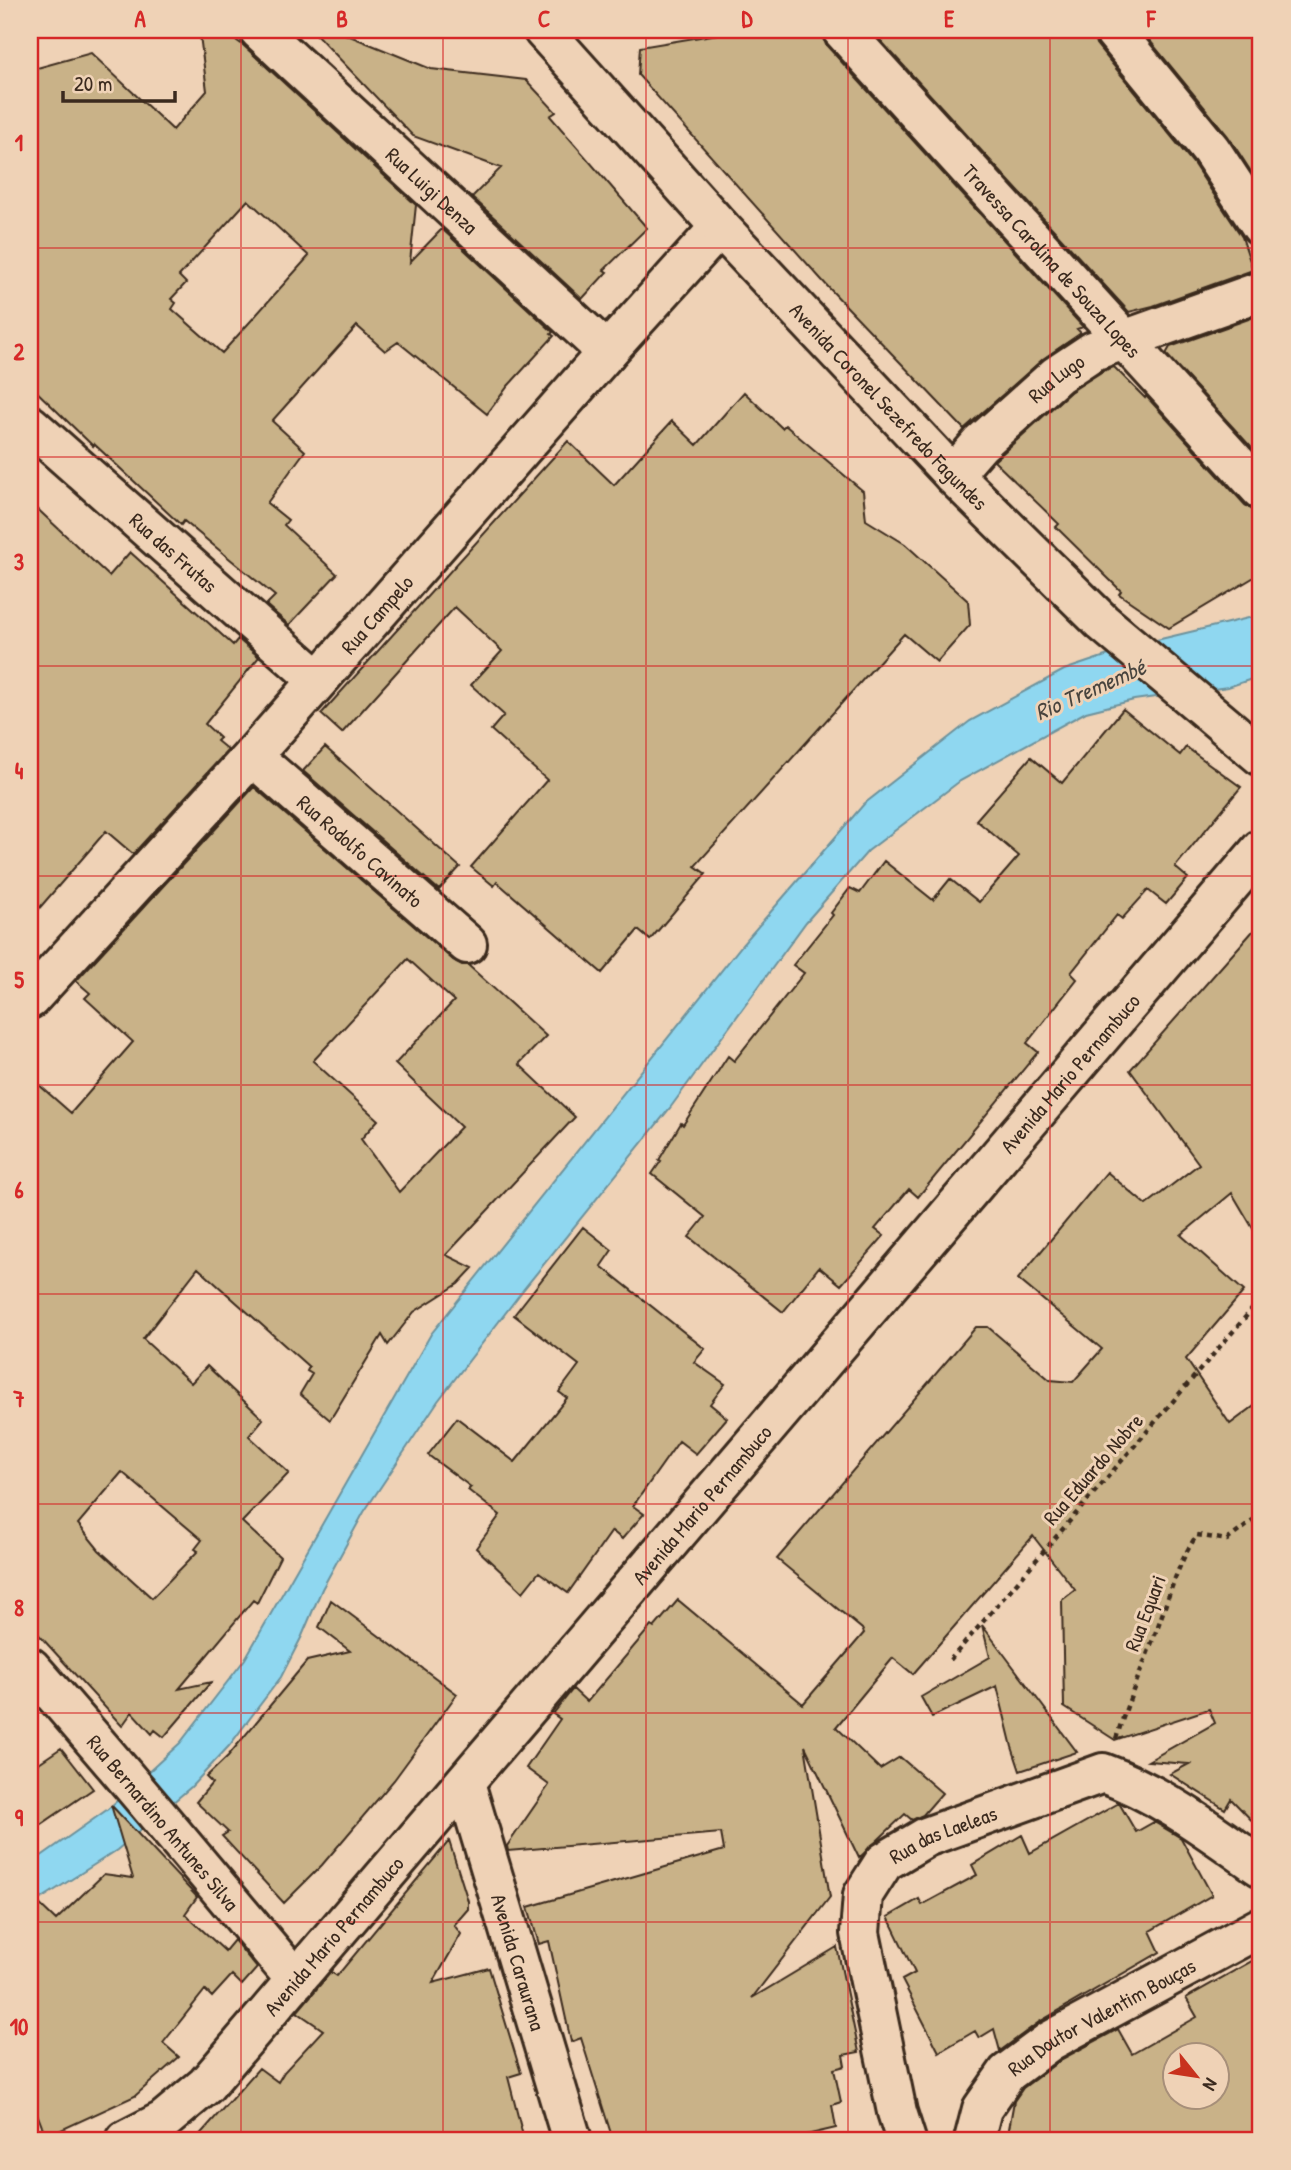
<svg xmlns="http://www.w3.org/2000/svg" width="1291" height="2170" viewBox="0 0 1291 2170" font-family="'Patrick Hand',sans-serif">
  <rect width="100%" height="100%" fill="#efd2b6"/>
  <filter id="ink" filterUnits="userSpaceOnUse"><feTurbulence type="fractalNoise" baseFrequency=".0143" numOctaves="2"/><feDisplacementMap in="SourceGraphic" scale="14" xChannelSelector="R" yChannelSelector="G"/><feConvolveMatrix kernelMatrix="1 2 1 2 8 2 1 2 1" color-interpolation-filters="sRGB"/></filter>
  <g filter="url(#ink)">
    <path fill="#8fd7f0" stroke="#6d929c" stroke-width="2" d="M 1261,615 L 1261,676 L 1228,687 L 1134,700 L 1086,712 L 960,781 L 868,851 L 806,922 L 670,1108 L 523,1290 L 438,1401 L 364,1512 L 322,1589 L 302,1636 L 281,1677 L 229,1746 L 191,1787 L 117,1850 L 30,1906 L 30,1864 L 108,1809 L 180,1743 L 245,1659 L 431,1334 L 742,945 L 864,804 L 970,721 L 1064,670 L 1144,643 Z"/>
    <path fill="#c9b288" stroke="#3b2a1e" stroke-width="2" fill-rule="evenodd" d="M 312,30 L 335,30 L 431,69 L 526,80 L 556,112 L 550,116 L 647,228 L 604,270 L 607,272 L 582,299 L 472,197 L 501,168 L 413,136 Z
      M 730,30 L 821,30 L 826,45 L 1083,327 L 1077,329 L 1081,333 L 1043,359 L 964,429 L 829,288 L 638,75 L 640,47 L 718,34 Z
      M 871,30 L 1092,30 L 1096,44 L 1193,163 L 1242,237 L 1253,270 L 1153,306 L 1129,312 Z
      M 1141,30 L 1261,30 L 1261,187 L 1228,136 Z
      M 200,35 L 220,35 L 233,38 L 244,46 L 416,205 L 410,262 L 442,229 L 553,332 L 551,334 L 554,336 L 508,386 L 487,414 L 398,342 L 385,351 L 357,326 L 272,421 L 305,451 L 267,503 L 288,520 L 284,525 L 337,574 L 289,625 L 266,605 L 275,596 L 184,521 L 181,525 L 94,444 L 93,446 L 30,385 L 30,70 L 91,53 L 173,130 L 207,91 ZM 248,200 L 309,256 L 222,353 L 172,309 L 176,303 L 171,299 L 186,283 L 179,276 Z
      M 1257,316 L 1261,320 L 1261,458 L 1166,354 L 1170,347 Z
      M 1114,367 L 1145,398 L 1146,396 L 1245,505 L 1254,511 L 1261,511 L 1261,573 L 1169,628 L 1119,594 L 1121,591 L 1056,527 L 1059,524 L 994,461 L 1070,392 L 1103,371 Z
      M 744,392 L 782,428 L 785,425 L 863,491 L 866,520 L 905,544 L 968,601 L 970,625 L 937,662 L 904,634 L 695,866 L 706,874 L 650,940 L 638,930 L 602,973 L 497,882 L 494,886 L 471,867 L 547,780 L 491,730 L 504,715 L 471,685 L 502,651 L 455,607 L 342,733 L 321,714 L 568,441 L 614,485 L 672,421 L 697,445 Z
      M 30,502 L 109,576 L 130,552 L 233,645 L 238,639 L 259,657 L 205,724 L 220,738 L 217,741 L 228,750 L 133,854 L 106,831 L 30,919 Z
      M 1123,709 L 1180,755 L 1186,747 L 1241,787 L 1175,867 L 1188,878 L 1166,904 L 1148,890 L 1122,919 L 1117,915 L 1071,973 L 1077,979 L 1027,1043 L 1038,1052 L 918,1197 L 909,1189 L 875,1229 L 884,1236 L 841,1285 L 819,1267 L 783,1312 L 689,1237 L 705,1217 L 652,1174 L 661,1161 L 659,1160 L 681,1123 L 683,1125 L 728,1056 L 734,1061 L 804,973 L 793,965 L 833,915 L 831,913 L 850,888 L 860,893 L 884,861 L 933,900 L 950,879 L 979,902 L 1019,856 L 976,820 L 1031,757 L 1062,783 Z
      M 325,747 L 460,867 L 439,890 L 303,771 Z
      M 254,787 L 453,960 L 462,965 L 468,965 L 546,1036 L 519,1064 L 575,1117 L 446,1255 L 473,1268 L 458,1284 L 414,1312 L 388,1345 L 382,1335 L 330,1420 L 300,1394 L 312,1374 L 307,1371 L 309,1367 L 198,1268 L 143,1339 L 191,1383 L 207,1366 L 263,1419 L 249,1436 L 289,1473 L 242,1522 L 280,1557 L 257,1603 L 253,1600 L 179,1689 L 211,1682 L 164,1737 L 155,1730 L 152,1734 L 132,1712 L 122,1726 L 30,1625 L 30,1077 L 71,1113 L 133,1042 L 85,998 L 90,993 L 76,981 ZM 408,959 L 454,1001 L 395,1064 L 461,1127 L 399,1192 L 361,1139 L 378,1120 L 313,1061 ZM 122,1472 L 202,1540 L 195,1549 L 198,1551 L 152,1598 L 99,1550 L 78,1524 Z
      M 1261,922 L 1261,1242 L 1232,1193 L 1181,1235 L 1244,1291 L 1186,1359 L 1230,1424 L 1261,1401 L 1261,1830 L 1231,1799 L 1225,1809 L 1170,1774 L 1189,1764 L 1148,1761 L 1215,1723 L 1209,1709 L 1115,1740 L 1064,1707 L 1062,1600 L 1075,1590 L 1033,1536 L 913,1674 L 893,1658 L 836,1727 L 880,1769 L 900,1757 L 942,1793 L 923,1815 L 912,1820 L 905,1814 L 859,1858 L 805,1746 L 830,1897 L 752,1998 L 837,1947 L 859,2052 L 843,2055 L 845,2066 L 834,2069 L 841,2102 L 832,2105 L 836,2128 L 785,2140 L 613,2140 L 581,2038 L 571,2042 L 549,1941 L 539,1944 L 528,1907 L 724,1850 L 721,1833 L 508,1851 L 507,1846 L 549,1785 L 526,1768 L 560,1719 L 553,1714 L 573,1689 L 587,1702 L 651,1626 L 654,1628 L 678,1600 L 803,1704 L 864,1633 L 862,1629 L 777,1559 L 976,1327 L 988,1327 L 1050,1380 L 1073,1382 L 1102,1349 L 1018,1279 L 1107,1172 L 1146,1205 L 1199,1164 L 1130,1070 Z
      M 583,1227 L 612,1250 L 601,1266 L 705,1349 L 694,1362 L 725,1384 L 710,1404 L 727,1418 L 696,1454 L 679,1441 L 633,1506 L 644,1514 L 622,1539 L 612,1531 L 568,1593 L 539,1572 L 523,1592 L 476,1548 L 500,1515 L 468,1490 L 471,1487 L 428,1455 L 457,1418 L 515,1462 L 567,1398 L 559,1392 L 579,1365 L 514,1315 Z
      M 331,1600 L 457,1694 L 394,1780 L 322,1865 L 284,1903 L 222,1836 L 228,1832 L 196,1802 L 212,1783 L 206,1777 L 228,1756 L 307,1661 L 350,1651 L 319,1627 Z
      M 982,1625 L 1009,1661 L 1077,1752 L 1020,1771 L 1012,1747 L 997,1686 L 932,1717 L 921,1697 L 990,1657 Z
      M 61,1748 L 93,1789 L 30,1832 L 30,1769 Z
      M 1119,1803 L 1136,1832 L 1154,1822 L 1181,1838 L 1212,1895 L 1150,1931 L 1160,1952 L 1039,2022 L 1000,2051 L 994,2029 L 979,2038 L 975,2031 L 939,2052 L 902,1980 L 915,1973 L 888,1917 L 919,1899 L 922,1905 L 977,1875 L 972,1865 L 1022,1835 L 1030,1853 Z
      M 111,1805 L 197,1897 L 185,1914 L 225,1951 L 234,1940 L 257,1968 L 242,1985 L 232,1975 L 212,1997 L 205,1990 L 163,2043 L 179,2057 L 135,2096 L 46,2137 L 30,2095 L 30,1895 L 56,1920 L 104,1874 L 133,1878 Z
      M 449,1841 L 468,1901 L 468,1909 L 454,1925 L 461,1934 L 433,1983 L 489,1968 L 521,2073 L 508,2077 L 524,2140 L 195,2140 L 259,2068 L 278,2082 L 284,2072 L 323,2030 L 297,2012 L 331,1972 L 337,1976 Z
      M 1261,1956 L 1261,2140 L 1203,2140 L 1200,2136 L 1191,2140 L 1007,2140 L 1014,2101 L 1023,2088 L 1062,2059 L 1118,2029 L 1132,2054 L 1197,2017 L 1186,1998 ZM 1175,2054 L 1217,2054 L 1217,2096 L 1175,2096 Z"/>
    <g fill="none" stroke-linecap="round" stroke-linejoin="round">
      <g stroke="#3b2a1e" stroke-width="44">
        <g id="minor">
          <path id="s1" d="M 259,30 L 607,352"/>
          <path id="s2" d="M 842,30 L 1261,490"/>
          <path d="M 1113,30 L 1211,150 L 1261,226"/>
          <path id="s3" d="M 30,425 L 318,680"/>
          <path id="s4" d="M 953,475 L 980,444 L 1057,375 L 1093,351 L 1261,291"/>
          <path id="s5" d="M 252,756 L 467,944"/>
          <path id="s6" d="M 30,999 L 252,756 L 607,352 L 720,227"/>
          <path id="s7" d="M 30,1667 C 121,1769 207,1875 296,1980"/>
          <path id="s8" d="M 465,1783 L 572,2140"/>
          <path id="s9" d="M 126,2140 L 163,2121 L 206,2085 L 1261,849"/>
          <path id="s10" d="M 906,2140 L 897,2112 L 860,1933 L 863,1895 L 884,1862 L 926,1837 L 1103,1773 C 1161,1794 1211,1832 1261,1867"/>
          <path id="s11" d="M 974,2140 L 982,2109 L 1007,2073 L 1050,2041 L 1261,1927"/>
        </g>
      </g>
      <g stroke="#3b2a1e" stroke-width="44">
        <g id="major">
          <path id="s12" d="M 543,30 L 720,227 L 953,475 L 1102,622 L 1261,756"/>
        </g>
      </g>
      <path stroke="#3b2a1e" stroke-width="4.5" stroke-dasharray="5 5" stroke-linecap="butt" d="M 950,1660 L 1261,1299
        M 1116,1739 C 1128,1700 1144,1664 1158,1626 C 1170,1594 1178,1562 1197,1535 L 1227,1540 L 1261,1515
        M 1252,1815 L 1261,1802"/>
      <use href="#minor" stroke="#efd2b6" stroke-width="38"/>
      <use href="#major" stroke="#efd2b6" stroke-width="38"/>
    </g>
  </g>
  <path fill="none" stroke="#d62828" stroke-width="2" stroke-opacity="0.55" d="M 241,30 L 241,2140M 443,30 L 443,2140M 646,30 L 646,2140M 848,30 L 848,2140M 1050,30 L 1050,2140M 30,248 L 1261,248M 30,457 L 1261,457M 30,666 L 1261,666M 30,876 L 1261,876M 30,1085 L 1261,1085M 30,1294 L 1261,1294M 30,1504 L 1261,1504M 30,1713 L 1261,1713M 30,1922 L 1261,1922"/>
  <g text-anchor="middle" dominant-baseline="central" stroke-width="6" stroke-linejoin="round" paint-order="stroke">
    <g font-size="21" fill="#3b2a1e" stroke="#efd2b6">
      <text stroke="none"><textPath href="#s1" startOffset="236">Rua Luigi Denza</textPath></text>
      <text stroke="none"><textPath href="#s2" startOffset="312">Travessa Carolina de Souza Lopes</textPath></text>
      <text stroke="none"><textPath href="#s4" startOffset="142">Rua Lugo</textPath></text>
      <text stroke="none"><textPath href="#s12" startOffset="511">Avenida Coronel Sezefredo Fagundes</textPath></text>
      <text stroke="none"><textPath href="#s3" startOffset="192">Rua das Frutas</textPath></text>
      <text stroke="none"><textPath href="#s6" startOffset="518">Rua Campelo</textPath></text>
      <text stroke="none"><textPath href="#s5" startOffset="144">Rua Rodolfo Cavinato</textPath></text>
      <text stroke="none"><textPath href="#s9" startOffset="1428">Avenida Mario Pernambuco</textPath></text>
      <text transform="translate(1093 1469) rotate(-49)">Rua Eduardo Nobre</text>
      <text stroke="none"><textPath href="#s9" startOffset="861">Avenida Mario Pernambuco</textPath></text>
      <text transform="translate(1145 1613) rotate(-69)">Rua Equari</text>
      <text stroke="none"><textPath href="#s7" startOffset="205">Rua Bernardino Antunes Silva</textPath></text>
      <text stroke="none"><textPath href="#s10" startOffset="355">Rua das Laeleas</textPath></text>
      <text stroke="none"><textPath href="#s9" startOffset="294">Avenida Mario Pernambuco</textPath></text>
      <text stroke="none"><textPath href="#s8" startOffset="187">Avenida Caraurana</textPath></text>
      <text stroke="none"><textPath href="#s11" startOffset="186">Rua Doutor Valentim Bouças</textPath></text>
    </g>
    <g font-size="23" font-style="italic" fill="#48443e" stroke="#efd2b6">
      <text transform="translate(1090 689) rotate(-24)">Rio Tremembé</text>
    </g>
  </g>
  <rect width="1291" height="2170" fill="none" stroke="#efd2b6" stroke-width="77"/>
  <g transform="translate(1196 2076) rotate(120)"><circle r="33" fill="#efd2b6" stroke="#a78f79" stroke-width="2"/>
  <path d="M0-5L12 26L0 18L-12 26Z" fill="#c8321e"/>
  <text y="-10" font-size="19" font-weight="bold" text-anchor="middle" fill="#3b2a1e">N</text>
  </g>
  <path d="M63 91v10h112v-10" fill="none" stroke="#3b2a1e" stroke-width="3.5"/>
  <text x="74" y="91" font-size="21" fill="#3b2a1e" stroke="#efd2b6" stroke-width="5" paint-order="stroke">20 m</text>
  <rect x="38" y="38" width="1214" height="2094" fill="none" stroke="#d62828" stroke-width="2.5"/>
  <g font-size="23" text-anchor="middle" font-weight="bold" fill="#d62828">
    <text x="140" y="27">A</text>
    <text x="342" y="27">B</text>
    <text x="544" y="27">C</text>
    <text x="747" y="27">D</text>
    <text x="949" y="27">E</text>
    <text x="1151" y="27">F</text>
    <text x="19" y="151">1</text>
    <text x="19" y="360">2</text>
    <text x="19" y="570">3</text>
    <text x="19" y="779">4</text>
    <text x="19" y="988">5</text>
    <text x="19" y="1198">6</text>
    <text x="19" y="1407">7</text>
    <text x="19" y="1616">8</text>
    <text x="19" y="1826">9</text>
    <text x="19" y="2035">10</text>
  </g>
</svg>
